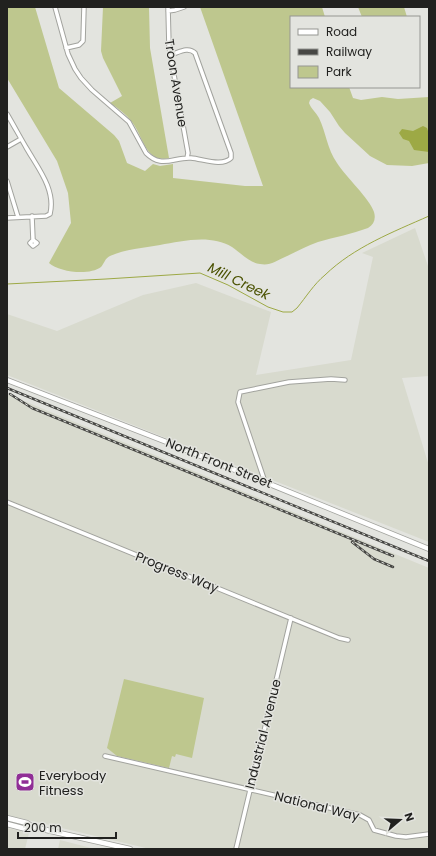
<svg xmlns="http://www.w3.org/2000/svg" width="436" height="856" viewBox="0 0 436 856" font-family="Poppins,sans-serif">
  <rect width="100%" height="100%" fill="#e3e4df"/>
  <path fill="#d8dace" d="M 415,228 L 429,269 L 429,376 L 402,378 L 429,466 L 429,542 L 7,375 L 7,314 L 57,331 L 143,295 L 196,283 L 271,312 L 256,375 L 351,360 L 373,257 L 362,253 Z
    M 7,394 L 429,568 L 429,849 L 150,849 L 7,815 Z
    M 7,828 L 29,833 L 25,849 L 7,849 Z
    M 60,840 L 95,849 L 58,849 Z"/>
  <path fill="#bec78e" d="M 7,7 L 35,7 L 59,88 L 114,135 L 119,141 L 127,163 L 145,171 L 153,164 L 160,166 L 173,164 L 173,178 L 245,186 L 263,186 L 200,7 L 322,7 L 325,17 L 291,17 L 291,87 L 349,87 L 353,98 L 361,100 L 382,97 L 398,99 L 429,97 L 429,163 L 412,166 L 387,165 L 370,156 L 345,133 L 339,126 L 330,112 L 320,101 L 313,98 L 310,100 L 309,103 C 311,109 316,112 319,118 C 326,132 327,149 337,163 C 345,176 370,199 374,212 C 376,219 374,224 368,228 C 352,234 335,237 318,242 C 307,246 296,252 285,257 C 276,261 270,266 260,264 C 249,263 240,252 232,247 C 211,234 182,241 160,245 C 144,248 125,249 110,256 C 105,258 104,264 101,267 C 89,276 59,272 49,263 L 71,223 L 68,193 L 57,161 L 7,78 Z
    M 103,7 L 149,7 L 150,48 L 169,158 C 146,164 143,136 132,122 C 126,114 118,108 110,103 L 122,96 L 103,58 L 101,51 Z
    M 358,7 L 404,7 L 407,17 L 362,17 Z
    M 124,679 L 204,698 L 192,758 L 176,754 L 175,757 L 172,756 L 169,768 L 117,756 L 107,748 Z"/>
  <path fill="#9da945" d="M 423,126 L 427,128 L 429,134 L 429,152 L 414,150 L 409,141 L 403,139 L 399,133 L 402,129 L 413,131 Z"/>
  <g fill="none" stroke-linecap="round" stroke-linejoin="round">
    <path stroke="#9da945" stroke-width="1" d="M 7,284 L 106,279 L 200,273 L 228,285 L 268,307 L 283,312 L 292,312 L 297,308 C 306,297 314,284 325,275 C 354,247 393,232 429,216"/>
    <g stroke="#a2a39e" stroke-width="5.5">
      <path id="minor" d="M 55,7 L 68,54 L 75,69 L 81,78 L 92,90 L 129,122 L 146,153 C 150,157 154,160 160,161 C 169,163 180,157 191,158 C 203,159 222,167 231,158 L 231,153 L 195,53 C 188,46 178,53 170,55
        M 168,7 L 169,47 L 188,153 L 187,158
        M 168,11 L 175,10 L 184,7
        M 66,48 L 79,45 L 83,41 L 84,7
        M 7,114 C 14,126 20,137 27,149 C 38,168 56,190 50,214 L 46,216 L 7,218
        M 7,147 L 21,139
        M 7,181 L 18,217
        M 32,216 L 33,240 L 37,243 L 33,246 L 30,243 L 33,240
        M 265,482 L 238,402 L 240,392 L 289,382 L 331,379 L 345,380
        M 7,502 L 339,638 L 348,640
        M 105,756 L 360,815 L 369,820 L 374,830 L 396,836 L 406,837 L 429,834
        M 236,849 L 291,618"/>
    </g>
    <g stroke="#a2a39e" stroke-width="6">
      <path id="major" d="M 7,380 L 164,441 L 429,549
        M 7,818 L 27,823 L 33,827 L 130,849
        M 7,824 L 26,829 L 33,827"/>
    </g>
    <use href="#minor" stroke="#fff" stroke-width="3.5"/>
    <use href="#major" stroke="#fff" stroke-width="4.5"/>
    <g stroke="#474744" stroke-width="2.5">
      <path id="rail" d="M 7,388 L 429,561
        M 10,394 L 32,408 L 393,556
        M 352,542 L 374,559 L 393,567"/>
    </g>
    <use href="#rail" stroke="#e3e4df" stroke-width="1" stroke-dasharray="3" stroke-linecap="butt"/>
  </g>
  <defs>
    <g id="stadium-square" transform="scale(1)"><rect x="-9" y="-9" width="18" height="18" rx="4" fill="#902e96" stroke="#e3e4df"/><path d="M0-5a6.5 5 0 1 0 0 10a6.5 5 0 1 0 0-10ZM-3.5-1.8h7v3.6h-7Z" fill="#fff"/></g>
  </defs>
  <g fill-rule="evenodd">
    <use href="#stadium-square" x="25" y="782"/>
  </g>
  <g text-anchor="middle" dominant-baseline="central" stroke-width="3" stroke-linejoin="round" paint-order="stroke">
    <g font-size="13" fill="#21211f" stroke="#e3e4df">
      <text transform="translate(176 83) rotate(81)">Troon Avenue</text>
      <text transform="translate(219 463) rotate(22)">North Front Street</text>
      <text transform="translate(177 572) rotate(22)">Progress Way</text>
      <text transform="translate(263 734) rotate(-76)">Industrial Avenue</text>
      <text transform="translate(317 806) rotate(14)">National Way</text>
    </g>
    <g font-size="13" fill="#21211f" stroke="#e3e4df" text-anchor="start">
      <text x="39" y="775">Everybody<tspan x="39" dy="15">Fitness</tspan></text>
    </g>
    <g font-size="14" font-style="italic" fill="#4a5101" stroke="#e3e4df">
      <text transform="translate(239 281) rotate(26)">Mill Creek</text>
    </g>
  </g>
  <rect width="436" height="856" fill="none" stroke="#21211f" stroke-width="16"/>
  <rect x="290" y="16" width="130" height="72" fill="#e3e4df" stroke="#959692"/>
  <rect x="298" y="29" width="20" height="6" fill="#ffffff" stroke="#959692"/>
  <text x="326" y="36" font-size="12" fill="#21211f">Road</text>
  <rect x="298" y="49" width="20" height="6" fill="#474744" stroke="#959692"/>
  <text x="326" y="56" font-size="12" fill="#21211f">Railway</text>
  <rect x="298" y="66" width="20" height="12" fill="#bec78e" stroke="#959692"/>
  <text x="326" y="76" font-size="12" fill="#21211f">Park</text>
  <g transform="translate(400 820) rotate(71)" stroke="#e3e4df" stroke-width="3" paint-order="stroke">
  <path d="M0-3L7 15L0 10L-7 15Z" fill="#21211f"/>
  <text y="-6" font-size="11" font-weight="bold" text-anchor="middle" fill="#21211f">N</text>
  </g>
  <path d="M18 832v6h98v-6" fill="none" stroke="#21211f" stroke-width="2"/>
  <text x="24" y="832" font-size="12" fill="#21211f" stroke="#e3e4df" stroke-width="3" paint-order="stroke">200 m</text>
</svg>
